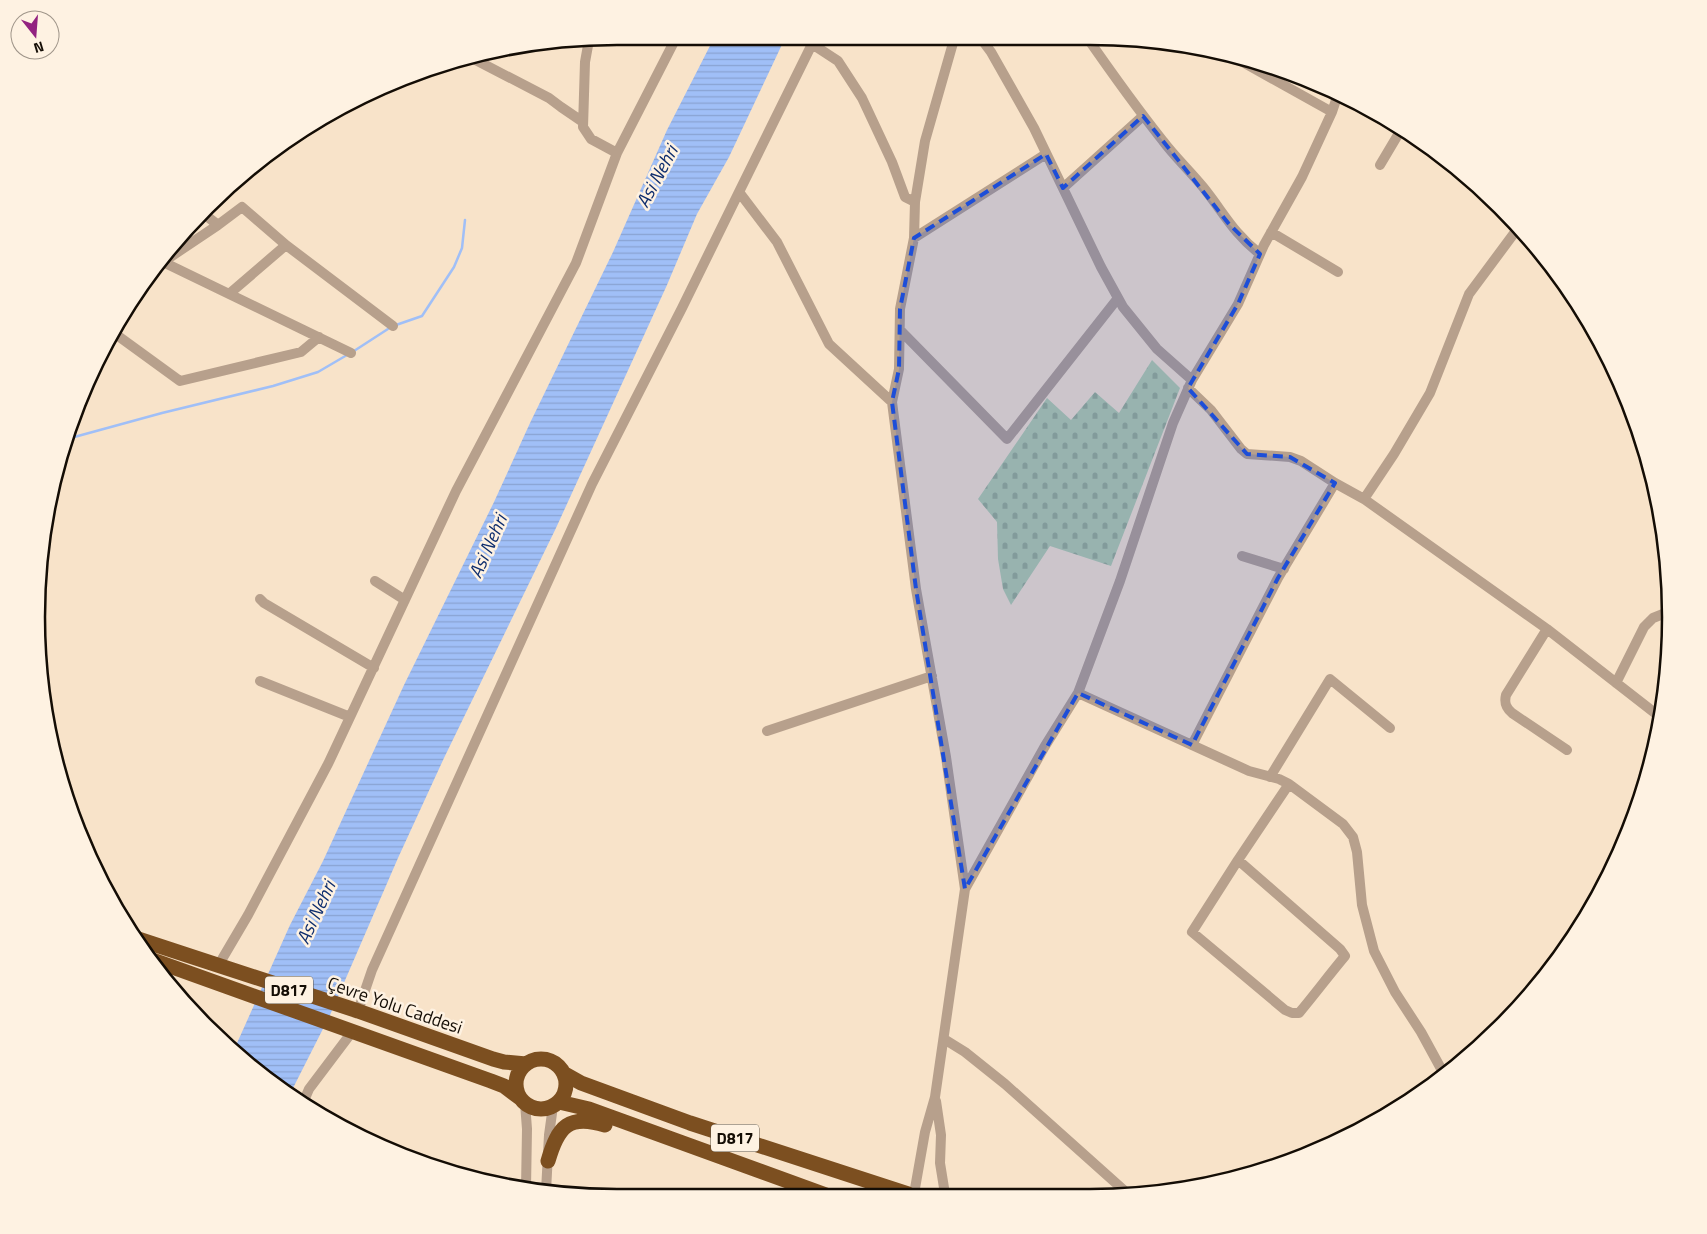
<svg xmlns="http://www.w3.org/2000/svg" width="1707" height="1234" viewBox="0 0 1707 1234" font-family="'Titillium Web',sans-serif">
  <defs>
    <pattern id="cemetery-stones" width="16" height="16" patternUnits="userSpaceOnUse" patternTransform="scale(1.25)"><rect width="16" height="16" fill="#b7cca6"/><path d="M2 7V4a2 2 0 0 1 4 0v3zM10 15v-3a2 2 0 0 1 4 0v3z" fill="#9cae8d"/></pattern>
    <pattern id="water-rules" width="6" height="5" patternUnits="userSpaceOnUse" patternTransform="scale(1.25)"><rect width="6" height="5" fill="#a0bff7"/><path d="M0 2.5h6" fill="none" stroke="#89a3d2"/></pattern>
  </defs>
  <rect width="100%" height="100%" fill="#f8e3c9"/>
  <path fill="url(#cemetery-stones)" d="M 1152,360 L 1180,388 L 1111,566 L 1050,546 L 1011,605 L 1003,589 L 998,559 L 997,522 L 978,499 L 1047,398 L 1071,420 L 1095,392 L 1119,413 Z"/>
  <path fill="url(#water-rules)" d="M 715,36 L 786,36 L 729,157 L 697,214 L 667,285 L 556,528 L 444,758 L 398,858 L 330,1015 L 290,1094 L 233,1052 L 290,925 L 323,861 L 404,685 L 494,502 L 530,423 L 613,252 L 667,130 Z"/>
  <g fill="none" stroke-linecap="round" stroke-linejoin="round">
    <path stroke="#a0bff7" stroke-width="2.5" d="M 396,325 L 422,316 L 454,267 L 462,248 L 465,220
      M 354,351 L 391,327
      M 67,439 L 162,413 L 273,386 L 318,372 L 347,355"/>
    <path stroke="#b7a08c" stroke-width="10" d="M 816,36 L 739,192 L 777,242 L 829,344 L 892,402
      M 979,36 L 991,52 L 1034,128 L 1101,267 L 1123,307 L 1157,349 L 1192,380
      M 1086,36 C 1111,72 1136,107 1163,141 C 1175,157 1190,171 1203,187 C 1224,213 1233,233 1260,254
      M 589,40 L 585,62 L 583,127 L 591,139 L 617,153 L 677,36
      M 812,44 L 838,61 L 862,98 L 892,162 L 905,197 L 915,202
      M 1230,55 L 1332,112
      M 468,56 L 549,98 L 561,107 L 583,122
      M 1380,165 L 1402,128
      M 1063,188 L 1143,116
      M 204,214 L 218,225 L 163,262 L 351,353
      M 218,225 L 242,207 L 286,245
      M 1271,232 L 1338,272
      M 914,238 L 1046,154
      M 229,294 L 286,245 L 393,326
      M 900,330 L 1007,439 L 1118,298
      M 114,333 L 180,381 L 301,352 L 319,337
      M 1188,388 L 1211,410 L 1241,449 L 1247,454 L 1290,457 L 1301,461 L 1335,483 L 1364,499 L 1547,629 L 1660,717
      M 1364,499 L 1394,454 L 1430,393 L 1469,294 L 1518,228
      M 1242,556 L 1284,569
      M 375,581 L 405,600
      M 260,599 L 264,603 L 374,668
      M 1547,629 L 1506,695 C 1504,703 1506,708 1512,713 L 1567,750
      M 260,681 L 350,717
      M 1616,683 L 1644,627 L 1653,618 L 1668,612
      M 1078,693 L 1249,771 L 1279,779 L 1289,784 L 1238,860 L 1192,932 L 1285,1010 L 1292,1013 L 1299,1013 C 1315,994 1329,975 1345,956 L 1340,949 L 1238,860
      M 767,731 L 932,676
      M 1192,745 L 1278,578 L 1335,483
      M 1270,777 L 1330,679 L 1390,728
      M 1289,784 L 1343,824 L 1353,837 L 1357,852 L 1362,905 L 1374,951 L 1395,992 L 1421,1032 L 1445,1076
      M 965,889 L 1045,746 L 1078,693 L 1120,581 L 1173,423 L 1192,380 L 1238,304 L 1264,245 L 1302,177 L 1332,112 L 1338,94
      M 218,966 L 248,915 L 328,764 L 456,491 L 576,263 L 617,153
      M 358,1011 L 372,970 L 592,484 L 682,308 L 739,192
      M 944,1039 L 965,1052 L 1005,1084 L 1127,1193
      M 936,1101 L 941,1135 L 940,1163 L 945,1194
      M 303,1103 L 309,1089 L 352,1032
      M 525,1103 L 527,1129 L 526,1188
      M 546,1191 L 549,1135 L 553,1106
      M 914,1194 L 925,1132 L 935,1097 L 965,889 L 946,757 L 916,589 L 892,402 L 899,369 L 900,309 L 914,238 L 915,202 L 925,141 L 955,36"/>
    <path stroke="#7c4f20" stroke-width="15" d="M 138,939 L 358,1011 L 493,1059 L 504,1062 L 526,1064
      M 150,959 L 491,1081 L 504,1086 L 520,1098
      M516 1084a25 25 0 1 1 50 0a25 25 0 1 1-50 0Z
      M 565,1074 L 581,1083 L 690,1123 L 908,1194
      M 559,1102 L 589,1109 L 826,1195
      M 548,1161 C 558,1126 569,1114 605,1125"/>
  </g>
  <path fill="#1d4ed8" fill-opacity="0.2" stroke="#1d4ed8" stroke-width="4" stroke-dasharray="10 6" stroke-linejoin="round" d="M 1143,116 L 1229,224 L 1260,254 L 1238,304 L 1188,388 L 1247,454 L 1290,457 L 1335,483 L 1278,578 L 1192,745 L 1078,693 L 965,889 L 916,589 L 892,402 L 899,369 L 900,309 L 914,238 L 1046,154 L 1063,188 Z"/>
  <g text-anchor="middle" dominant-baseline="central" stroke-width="5" stroke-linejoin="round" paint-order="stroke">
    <g fill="#fef2e2" stroke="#5a5247" stroke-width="1">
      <rect x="265" y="976.5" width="48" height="27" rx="4"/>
      <rect x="711" y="1124.5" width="48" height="27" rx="4"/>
    </g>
    <g font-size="16" font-weight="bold" fill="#140d05">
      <text x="289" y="990">D817</text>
      <text x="735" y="1138">D817</text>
    </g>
    <g font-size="18" fill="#140d05" stroke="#fef2e2">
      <text transform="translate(395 1005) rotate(19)">Çevre Yolu Caddesi</text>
    </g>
    <g font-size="19" font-style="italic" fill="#0f2e6e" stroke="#fef2e2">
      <text transform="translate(656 176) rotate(-62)">Asi Nehri</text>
      <text transform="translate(487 546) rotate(-66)">Asi Nehri</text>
      <text transform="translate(315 912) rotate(-65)">Asi Nehri</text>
    </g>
  </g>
  <path d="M0 0H1707V1234H0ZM617 45H1090A572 572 0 0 1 1662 617V617A572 572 0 0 1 1090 1189H617A572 572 0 0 1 45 617V617A572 572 0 0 1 617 45Z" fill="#fef2e2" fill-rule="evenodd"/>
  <path fill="none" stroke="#140d05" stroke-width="2.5" d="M617 45H1090A572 572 0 0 1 1662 617V617A572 572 0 0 1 1090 1189H617A572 572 0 0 1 45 617V617A572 572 0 0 1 617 45Z"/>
  <g transform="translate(35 35) rotate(163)"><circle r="24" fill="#fef2e2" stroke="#a0968a"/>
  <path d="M0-4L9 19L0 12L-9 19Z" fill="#932281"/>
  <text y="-8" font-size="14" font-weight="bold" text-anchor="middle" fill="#140d05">N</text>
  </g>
</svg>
